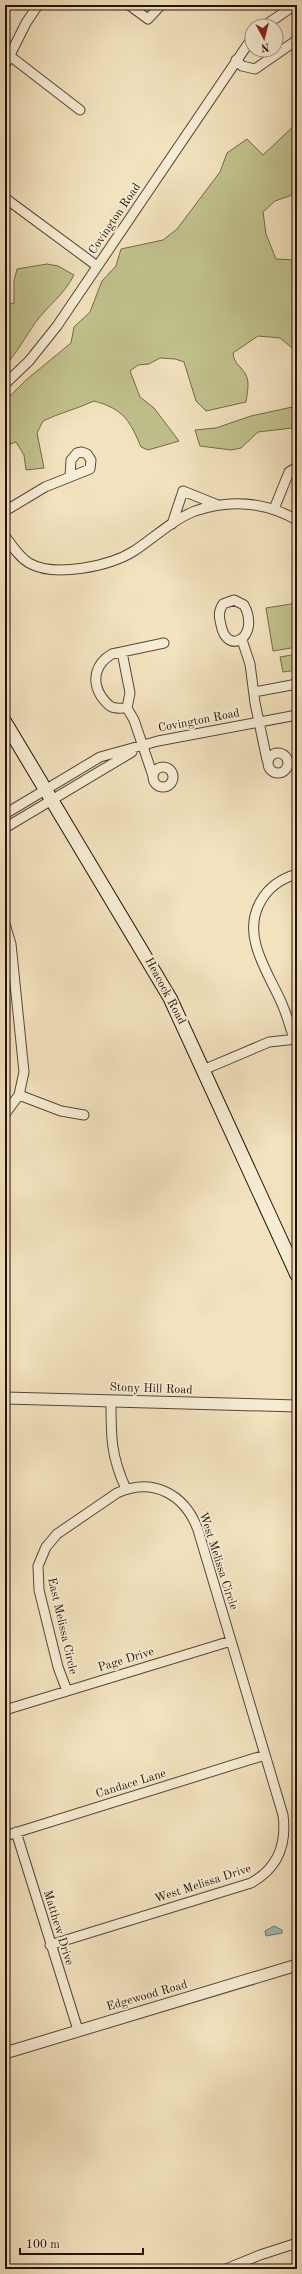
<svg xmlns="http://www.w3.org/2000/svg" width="302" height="2274" viewBox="0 0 302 2274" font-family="'Old Standard TT',serif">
  <rect width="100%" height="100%" fill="#f3e3bf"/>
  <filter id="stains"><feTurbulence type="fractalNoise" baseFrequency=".005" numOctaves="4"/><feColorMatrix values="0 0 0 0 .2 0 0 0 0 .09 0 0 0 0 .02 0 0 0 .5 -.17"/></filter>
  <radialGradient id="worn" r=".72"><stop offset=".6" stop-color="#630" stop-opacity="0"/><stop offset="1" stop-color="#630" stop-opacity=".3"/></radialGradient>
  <path fill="#c1c28e" stroke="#73694a" d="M 297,123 L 297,191 L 295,194 L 275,201 L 263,212 L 266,234 L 276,259 L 297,260 L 297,352 L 280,338 L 258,336 L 233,353 C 234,364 241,366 246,375 C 250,383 247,393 246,402 L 206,411 L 196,401 L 184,362 L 175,359 L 160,358 L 149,364 L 138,365 L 130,371 L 140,397 L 154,408 L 179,441 L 148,450 L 141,447 C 130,421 124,409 94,401 C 77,409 59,413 43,421 L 37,433 L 44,468 L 26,470 L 24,455 L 16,442 L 5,446 L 5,401 L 26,380 L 71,343 L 74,327 L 90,312 L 102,281 L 116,266 L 121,249 L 163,240 L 177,229 L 220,172 L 227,153 L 247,139 L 263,155 Z
    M 47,264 L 58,266 L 74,275 C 63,296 48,305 35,323 C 25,338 17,352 5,366 L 5,305 L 14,303 L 14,281 L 17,269 Z
    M 297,406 L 297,425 L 292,428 L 258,432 L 241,448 L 231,450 L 200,446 L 195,430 L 216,428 L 251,416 Z
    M 297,603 L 297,647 L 273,651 L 266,608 Z
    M 297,654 L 297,670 L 283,672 L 280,657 Z"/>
  <path fill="#9cbdb6" stroke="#6c7870" d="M 274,1926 L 282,1930 L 282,1933 L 266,1936 L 265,1931 Z"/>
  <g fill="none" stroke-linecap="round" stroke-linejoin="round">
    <g stroke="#584535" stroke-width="11">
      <path id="minor" d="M 129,5 L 148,19 L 161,5
        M 264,26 L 295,5
        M 10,56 L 80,110
        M 236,60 L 242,66 L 255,69 L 297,40
        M 5,65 L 26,23 L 38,5
        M 5,198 L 97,266
        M 5,384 L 29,361 L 57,326 L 252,38
        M 82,452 L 87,454 L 91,460 L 90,469 L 70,477 L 71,460 L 77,453 Z
        M 274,509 L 289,472 L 297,467
        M 5,511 L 45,487 L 70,477
        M 172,524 L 183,491 L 218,505
        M 5,536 C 12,546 19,557 29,563 C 55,578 110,566 134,551 C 154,538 172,520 195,511 C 230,499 265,502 297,520
        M 234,600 L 244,605 C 261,637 227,657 221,625 C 219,617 218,612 223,604 Z
        M 242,640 L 250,664 L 255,703 L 267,760
        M 122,652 L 130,693 L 127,708 L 134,720 L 153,776
        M 254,692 L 297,684
        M 127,708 C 122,708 116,709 112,707 C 107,705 104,700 101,696 C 91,680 96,663 112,654 L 164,643
        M268 763a10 10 0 1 1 20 0a10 10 0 1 1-20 0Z
        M153 777a10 10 0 1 1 20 0a10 10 0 1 1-20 0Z
        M 5,814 L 100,757 L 158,741 L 297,715
        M 5,828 L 132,752
        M 5,924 L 11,944 L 24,1072 L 19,1095 L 5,1114
        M 294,1039 C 290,1027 287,1015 282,1004 C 274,985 261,965 256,945 C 247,912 265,883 297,874
        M 203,1070 L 269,1042 L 297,1039
        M 19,1095 L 61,1111 L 84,1115
        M 111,1401 C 111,1438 111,1456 126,1489
        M 5,1710 L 231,1641
        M 16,1832 L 78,2030
        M 5,1836 L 265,1755
        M 50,1945 L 251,1883 C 278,1868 287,1845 283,1815 L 198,1530 C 185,1494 153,1477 117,1493 L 57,1534 L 46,1547 L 38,1566 L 39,1590 L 58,1667 L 67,1691
        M 226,2269 L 260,2255 L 297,2243"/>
    </g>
    <g stroke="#584535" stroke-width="13">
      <path id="tertiary" d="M 5,1398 L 297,1406
        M 5,2053 L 297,1965"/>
    </g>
    <g stroke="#251007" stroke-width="15">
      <path id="secondary" d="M 5,722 L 170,998 L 297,1275"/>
    </g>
    <use href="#minor" stroke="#f7edd5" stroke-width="9"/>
    <use href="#tertiary" stroke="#f7edd5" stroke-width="11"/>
    <use href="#secondary" stroke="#f7edd5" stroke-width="13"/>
    <path stroke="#251007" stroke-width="2.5" stroke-dasharray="7 7" stroke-linecap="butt" d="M 5,10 L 9,5"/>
  </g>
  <g text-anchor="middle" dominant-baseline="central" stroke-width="3.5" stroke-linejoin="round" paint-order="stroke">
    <g font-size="12" fill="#251007" stroke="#f7edd5">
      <text transform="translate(115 219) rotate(-56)">Covington Road</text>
      <text transform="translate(199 721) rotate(-11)">Covington Road</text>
      <text transform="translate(165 991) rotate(62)">Heacock Road</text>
      <text transform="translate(151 1389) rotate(2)">Stony Hill Road</text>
      <text transform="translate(218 1561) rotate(72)">West Melissa Circle</text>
      <text transform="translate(62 1626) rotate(77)">East Melissa Circle</text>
      <text transform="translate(126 1660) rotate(-17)">Page Drive</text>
      <text transform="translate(131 1784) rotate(-17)">Candace Lane</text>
      <text transform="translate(203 1884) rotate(-18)">West Melissa Drive</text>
      <text transform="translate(58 1928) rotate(73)">Matthew Drive</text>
      <text transform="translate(147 1996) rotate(-16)">Edgewood Road</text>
    </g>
  </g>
  <rect width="302" height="2274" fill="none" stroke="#f3e3bf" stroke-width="20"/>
  <rect x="6" y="6" width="290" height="2262" fill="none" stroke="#251007" stroke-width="2"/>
  <rect x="10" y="10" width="282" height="2254" fill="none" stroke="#251007"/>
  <g transform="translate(264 38) rotate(173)"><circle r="19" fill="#f7edd5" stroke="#a39583"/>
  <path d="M0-3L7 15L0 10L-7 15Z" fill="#8f2418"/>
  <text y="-6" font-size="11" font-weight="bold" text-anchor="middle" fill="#251007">N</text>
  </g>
  <path d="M20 2248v6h123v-6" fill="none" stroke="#251007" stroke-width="2"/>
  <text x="26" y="2248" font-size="12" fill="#251007" stroke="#f7edd5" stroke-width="3" paint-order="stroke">100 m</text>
  <rect width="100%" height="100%" filter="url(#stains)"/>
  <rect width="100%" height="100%" fill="url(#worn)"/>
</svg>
